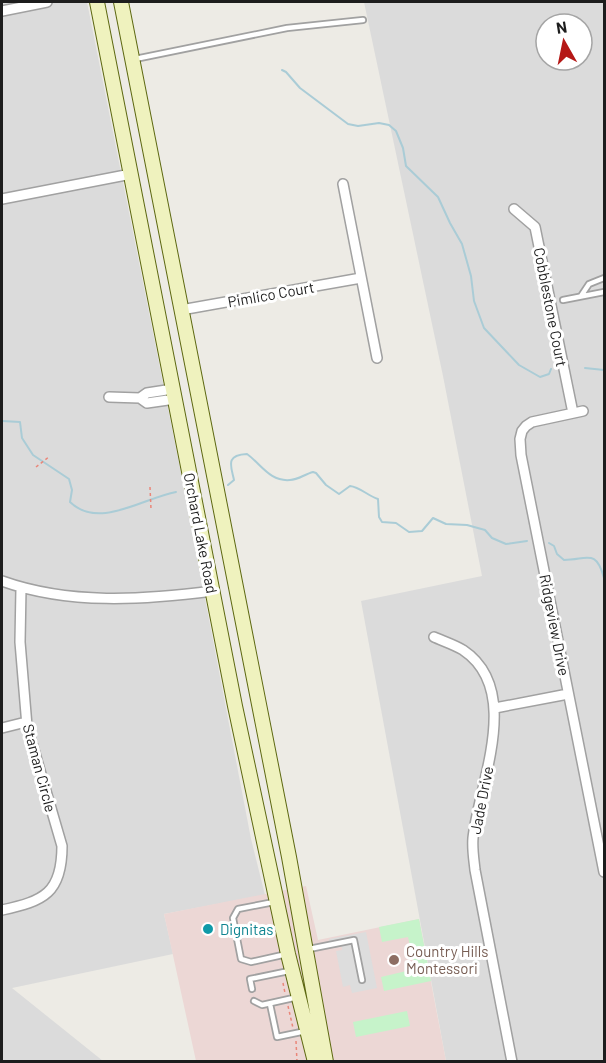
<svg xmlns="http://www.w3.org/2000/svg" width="606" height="1063" viewBox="0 0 606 1063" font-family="Barlow,sans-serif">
  <rect width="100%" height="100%" fill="#edebe5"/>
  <path fill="#dbdbdb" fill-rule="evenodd" d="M 2,2 L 87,2 L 182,478 L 251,839 L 265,895 L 164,914 L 173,954 L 12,988 L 103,1061 L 2,1062 Z
    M 364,2 L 604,2 L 604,1061 L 446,1061 L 361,601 L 482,576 L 443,376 ZM 546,24 L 582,24 L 582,60 L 546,60 Z"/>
  <path fill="#ecd7d5" d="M 306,886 L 318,940 L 419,919 L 446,1061 L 196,1061 L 164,914 Z"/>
  <path fill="#c6f3ca" d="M 419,919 L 431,981 L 384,991 L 381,977 L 415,969 L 408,937 L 382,942 L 379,927 Z
    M 407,1011 L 410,1026 L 356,1037 L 353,1022 Z"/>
  <path fill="#ddd" d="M 366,932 L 377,988 L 352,993 L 350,985 L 343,987 L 336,951 L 342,950 L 342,947 L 330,948 L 329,939 Z"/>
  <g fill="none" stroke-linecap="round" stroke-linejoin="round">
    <path stroke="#aaccd6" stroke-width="2" d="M 282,70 L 286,72 L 300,88 L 348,124 L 358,126 L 379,123 L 389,125 L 396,131 L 403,148 L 406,166 L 438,197 L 450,223 L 462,244 L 471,276 L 474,301 L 484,328 L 519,365 L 540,377 L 549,374 L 551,369
      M 585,368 L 604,370
      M 2,421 L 20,422 L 22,438 L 33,455 L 69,479 L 72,490 L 70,502 C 99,530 143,498 176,492
      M 228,485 L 234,480 C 231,466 225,455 247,454 C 261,464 270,482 290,480 C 298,480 305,474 313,472 L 316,473 L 326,485 L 339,494 L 350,486 C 360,487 368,496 378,499 L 379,517 L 382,522 L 396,523 L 409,532 L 422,531 L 433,518 L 446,524 L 467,525 L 485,530 L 492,538 L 506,544 L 527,541
      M 549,543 L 554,546 L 557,554 L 564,560 C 587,560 596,548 604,578"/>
    <g stroke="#a1a1a1" stroke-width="8">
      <path id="service" d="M 135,59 L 287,28 L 363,20
        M 581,296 L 589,284 L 604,278
        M 563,300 L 604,292
        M 274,902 L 238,909 L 233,918 L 241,959 L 251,962 L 287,954
        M 309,949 L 354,940 L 362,980
        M 252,989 L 250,979 L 289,971
        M 254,1001 L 262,1005 L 298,997
        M 270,1004 L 277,1037 L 306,1031"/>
    </g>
    <g stroke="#a1a1a1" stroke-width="12">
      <path id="minor" d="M 2,11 L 47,2
        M 343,184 L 377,358
        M 2,199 L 131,174
        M 514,209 L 535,227 L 573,413
        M 181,310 L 361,278
        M 109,397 L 140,398 L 147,403 L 175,399
        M 140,398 L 147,393 L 173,389
        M 583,411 L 532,422 L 526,426 L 522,431 L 520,439 L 521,455 L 604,872
        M 2,581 C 69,605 143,600 213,591
        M 434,637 C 443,641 455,645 463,650 C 523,690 479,783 473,838 C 472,849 474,860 475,870 L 512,1062
        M 495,708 L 568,694
        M 2,728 L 26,722
        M 2,910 C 44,901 62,893 62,846 L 27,726 L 20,642 L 21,588"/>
    </g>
    <g stroke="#5d6811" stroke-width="16">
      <path id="secondary" d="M 97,2 L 235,706 L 288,954 L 315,1062
        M 121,2 L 289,857 L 326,1062"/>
    </g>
    <path stroke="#ea8679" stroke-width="1.5" stroke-dasharray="3 3" stroke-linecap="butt" d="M 36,467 L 50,456
      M 150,487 L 151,509
      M 283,983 L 285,993
      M 288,1006 L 293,1028
      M 296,1041 L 297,1062"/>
    <use href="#service" stroke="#fff" stroke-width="4.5"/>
    <use href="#minor" stroke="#fff" stroke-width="9"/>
    <use href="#secondary" stroke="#eff2be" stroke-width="14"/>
  </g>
  <circle fill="#0f9aa8" stroke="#fff" stroke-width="2" cx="208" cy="929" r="6"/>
  <circle fill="#8d6e63" stroke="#fff" stroke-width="2" cx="394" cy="960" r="6"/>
  <g text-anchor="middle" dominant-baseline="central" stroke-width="6" stroke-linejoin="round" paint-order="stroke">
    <g font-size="15" fill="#1d1d1d" stroke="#fff">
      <text transform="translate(271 294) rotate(-10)">Pimlico Court</text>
      <text transform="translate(551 307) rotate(79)">Cobblestone Court</text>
      <text transform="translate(201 533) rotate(79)">Orchard Lake Road</text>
      <text transform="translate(555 625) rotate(79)">Ridgeview Drive</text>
      <text transform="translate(40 768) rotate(75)">Staman Circle</text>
      <text transform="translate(481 800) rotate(-79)">Jade Drive</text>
    </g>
    <g font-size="15" fill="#0d838f" stroke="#fff" text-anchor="start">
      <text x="220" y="929">Dignitas</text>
    </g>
    <g font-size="15" fill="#785e54" stroke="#fff" text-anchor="start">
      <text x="406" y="951">Country Hills<tspan x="406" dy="17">Montessori</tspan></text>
    </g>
  </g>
  <rect width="606" height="1063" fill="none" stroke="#1d1d1d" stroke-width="6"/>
  <g transform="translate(564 42) rotate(351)"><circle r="28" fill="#ffffff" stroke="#a5a5a5" stroke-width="1.5"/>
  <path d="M0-4.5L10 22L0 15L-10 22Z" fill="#b51816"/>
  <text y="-9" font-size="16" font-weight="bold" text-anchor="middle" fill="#1d1d1d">N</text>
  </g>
</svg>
